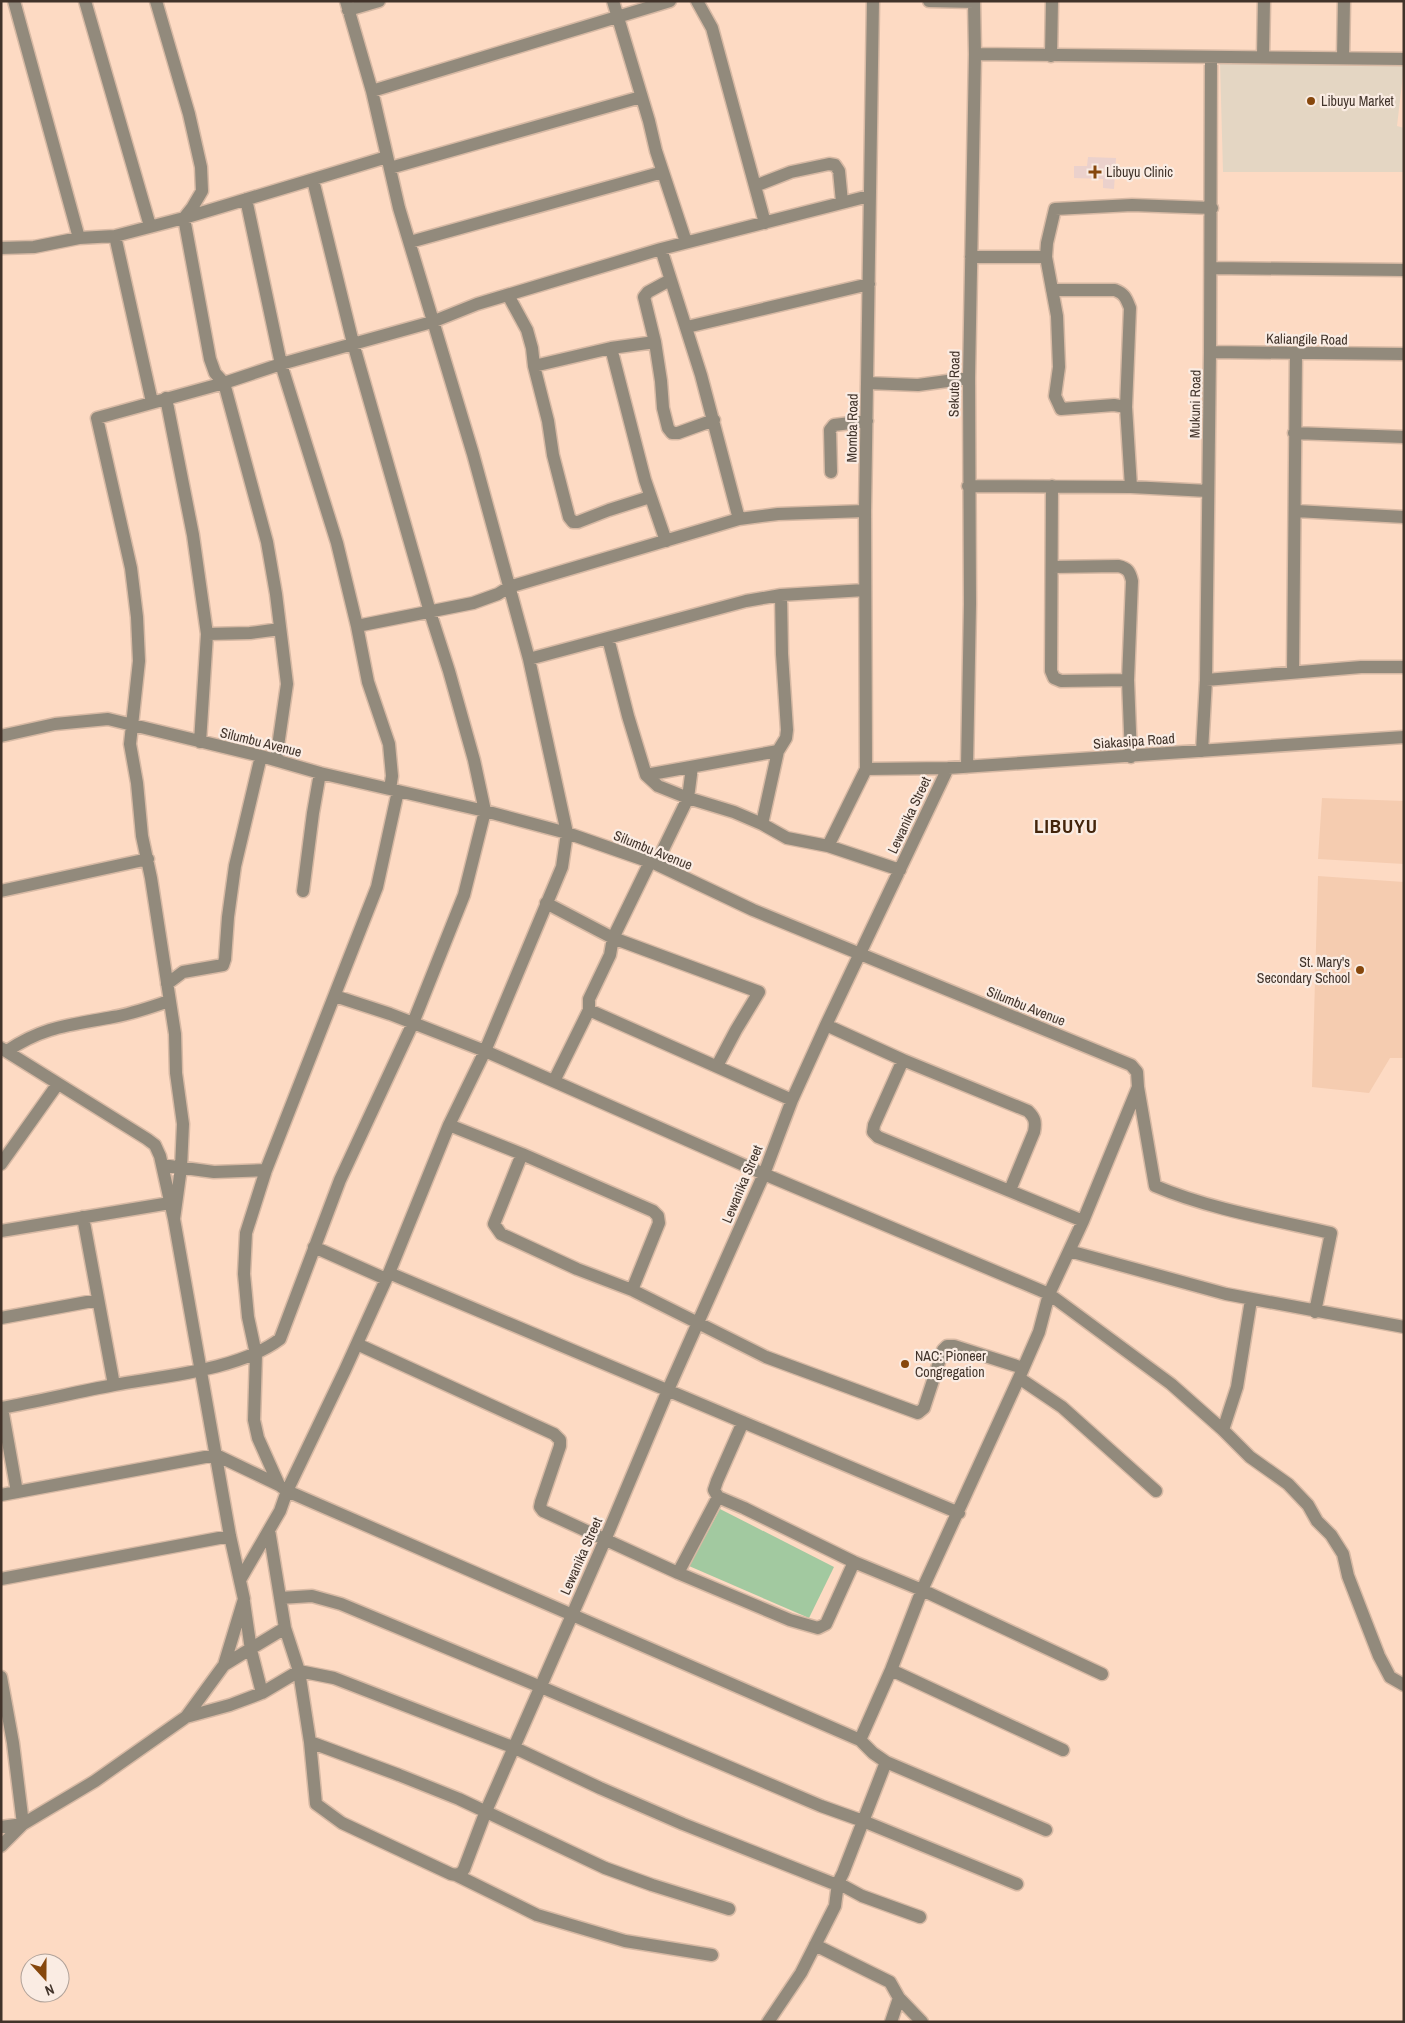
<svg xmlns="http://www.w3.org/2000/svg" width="1405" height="2023" viewBox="0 0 1405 2023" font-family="'Archivo Narrow',sans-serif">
  <rect width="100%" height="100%" fill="#fddac3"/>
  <path fill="#e4d6c3" d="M 1220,62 L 1404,66 L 1397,126 L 1404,128 L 1404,172 L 1223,172 Z"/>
  <path fill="#f5ccb0" d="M 1322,798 L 1404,801 L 1404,864 L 1318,859 Z
    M 1318,876 L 1404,882 L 1404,1058 L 1390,1058 L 1369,1093 L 1312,1087 Z"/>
  <path fill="#ebd1cc" d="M 1088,157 L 1116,158 L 1114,189 L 1103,188 L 1103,179 L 1074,178 L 1074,166 L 1087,166 Z"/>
  <path fill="#a2c9a0" d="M 720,1509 L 834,1567 L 809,1618 L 689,1566 Z"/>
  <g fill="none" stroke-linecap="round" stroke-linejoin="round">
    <g stroke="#d7b9a4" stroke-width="15">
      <path id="minor" d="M 14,1 L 79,238
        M 85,1 L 150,226
        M 156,1 L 189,114 L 201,167 L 202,191 L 192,208 L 184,218 L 210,359 L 215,373 L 224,383 L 267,542 L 276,594 L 287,684 L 276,760
        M 613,1 L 649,121 L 656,151 L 686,242
        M 697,1 L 712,28 L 765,223
        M 929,1 L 974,2
        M 348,10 L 379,1
        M 975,54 L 1404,59
        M 1051,56 L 1052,1
        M 1263,56 L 1264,1
        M 1343,57 L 1344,1
        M 372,91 L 670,1
        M 390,168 L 641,97
        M 755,186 L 791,172 L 829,164 L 835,165 L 839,171 L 842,202
        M 246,199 L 281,364 L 337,543 L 357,626 L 368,682 L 389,744 L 392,776 L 390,789
        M 115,236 L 152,402
        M 410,242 L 663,172
        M 1,248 L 34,247 L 79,238 L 115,236 L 184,218 L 387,157
        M 661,249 L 701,375 L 739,519
        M 971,257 L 1046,257
        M 1211,268 L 1404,270
        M 670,280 L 648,292 L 644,297 L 655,342 L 661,381 L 663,408 L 668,428 L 672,433 L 678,433 L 714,420
        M 1052,290 L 1115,290 C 1125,294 1126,298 1130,308 L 1126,407 L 1131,487
        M 508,295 L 527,330 L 532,348 L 534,366 L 548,421 L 553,455 L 569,517 L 573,522 L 578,522 L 609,510 L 650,497
        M 687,327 L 869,284
        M 611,348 L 645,480 L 666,541
        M 1210,352 L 1404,354
        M 534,366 L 611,348 L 655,342
        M 867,383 L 918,385 L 969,378
        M 166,398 L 193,535 L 207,634 L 250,633 L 280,629
        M 1126,407 L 1114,405 L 1061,409 L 1055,396 L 1059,367 L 1057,316 L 1046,257 L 1047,243 L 1055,209 L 1132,205 L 1212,208
        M 1294,433 L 1404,437
        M 831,472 L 830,430 L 834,425 L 867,421
        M 968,486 L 1131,487 L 1208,491
        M 1052,486 L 1051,671 L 1054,678 L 1061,681 L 1128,680
        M 1296,511 L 1404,517
        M 1052,567 L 1118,566 C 1128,568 1130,572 1132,581 L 1128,680 L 1131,757
        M 357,626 L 473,603 L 498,594 L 509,587 L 739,519 L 778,514 L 865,511
        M 608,638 L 628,716 L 646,775 L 658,786 L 688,798 L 734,812 L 762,824 L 787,838 L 828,846 L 900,870
        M 529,659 L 746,601 L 781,595 L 865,590
        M 1293,673 L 1296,354
        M 1206,680 L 1361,667 L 1404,667
        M 1,736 L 55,724 L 108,719 L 261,756 L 320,773 L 485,811 L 567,833 L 656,864 L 753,910 L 1131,1065 L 1137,1072 L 1138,1087 L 1083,1221 L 1049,1294 L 1039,1332 L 1019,1378 L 922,1590 L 891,1670 L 860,1740
        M 200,742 L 207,634
        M 1202,751 L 1206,680 L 1210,352 L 1211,57
        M 967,767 L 970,604 L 969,378 L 975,54 L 974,1
        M 866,769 L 948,768 L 1404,737
        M 646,775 L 778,751
        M 762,824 L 778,751 L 786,738 L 787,730 L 782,654 L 781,595
        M 828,846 L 866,769 L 865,511 L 873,1
        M 656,864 L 688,798 L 692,767
        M 1,891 L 148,859
        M 303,891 L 313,813 L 320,773
        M 546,903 L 613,938 L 650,862
        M 167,984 L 183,972 L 223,965 L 225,959 L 228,917 L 235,866 L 261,756
        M 335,996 L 390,1014 L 485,1051 L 764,1174 L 1049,1294 L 1171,1384 L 1223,1430 L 1250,1457 L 1288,1484 L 1308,1505 L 1317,1521 L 1331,1535 L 1343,1554 L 1348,1576 L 1379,1656 L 1390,1677 L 1404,1685
        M 589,1010 L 589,999 L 610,955 L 613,938 L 759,992 L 736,1030 L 717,1066
        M 826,1025 L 903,1060 L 874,1125 L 873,1132 L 878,1137 L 1083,1221
        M 1,1048 L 147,1139 L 155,1145 L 160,1156 L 174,1219 L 230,1536 L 244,1599 L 224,1665 L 186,1717 L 95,1781 L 23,1824 L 1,1846
        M 7,1051 C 44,1026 71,1025 113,1017 C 132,1014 151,1007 169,1001
        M 903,1060 L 1028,1111 C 1035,1118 1036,1122 1034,1132 L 1010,1190
        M 554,1081 L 589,1010 L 792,1100
        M 1138,1087 L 1155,1186 C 1209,1209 1274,1220 1331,1233 L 1315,1312
        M 449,1125 L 522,1154 L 653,1211 L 658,1216 L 659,1223 L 632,1290
        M 522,1154 L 494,1224 L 501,1234 L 577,1269 L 632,1290 L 766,1357 L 918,1413 L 924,1408 L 943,1350 L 947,1346 L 954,1346 L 1023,1368
        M 1,1164 L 57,1085
        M 162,1165 L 214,1172 L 266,1170
        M 83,1217 L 114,1385
        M 174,1219 L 181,1168 L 183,1124 L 176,1073 L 175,1034 L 151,878 L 142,836 L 137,783 L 130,744 L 139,661 L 137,617 L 131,568 L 97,418 L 224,383 L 281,364 L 432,322 L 477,304 L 661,249 L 869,196
        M 1,1231 L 176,1202
        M 314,1247 L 386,1279
        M 1069,1251 L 1226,1294 L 1404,1327
        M 389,1273 L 959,1513
        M 1,1318 L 98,1300
        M 357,1344 L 554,1434 L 560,1440 L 560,1446 L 541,1502 L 540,1507 L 543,1511 L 678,1573 L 790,1620 L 818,1628 L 826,1624 L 854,1562
        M 1019,1378 L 1062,1407 L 1156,1491
        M 1,1408 C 39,1401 77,1392 114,1385 C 164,1376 239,1370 280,1339 L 340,1180 L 413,1023 L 464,895 L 485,811 L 474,760 L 449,671 L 430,612 L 353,343 L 313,180
        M 2,1408 L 17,1492
        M 743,1422 L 717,1481 L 714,1490 L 718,1497 L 744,1508 L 854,1562 L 922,1590 L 1102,1674
        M 1223,1430 L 1237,1387 L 1251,1300
        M 279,1485 L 258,1438 L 254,1420 L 256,1354 L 248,1317 L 244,1274 L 246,1233 L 266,1170 L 377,887 L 398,791
        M 1,1495 L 216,1455 L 279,1485 L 287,1491 L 860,1740 L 873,1753 L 886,1762 L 1046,1830
        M 269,1530 L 285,1628 L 299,1671 L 310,1742 L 316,1804 L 342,1823 L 451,1874 L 456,1875 L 537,1915 L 625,1941 L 712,1955
        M 678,1573 L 718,1497
        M 1,1579 L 230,1536
        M 240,1580 L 280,1511 L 287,1491 L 345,1370 L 389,1273 L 449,1125 L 485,1051 L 562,867 L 567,833 L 529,659 L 473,454 L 399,208 L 372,91 L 346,1
        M 280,1598 L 312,1596 L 341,1604 L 541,1687 L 821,1806 L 863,1821 L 1017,1884
        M 244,1602 L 251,1650 L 262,1693
        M 224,1665 L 285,1628
        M 891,1670 L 1063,1750
        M 1,1677 L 13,1743 L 23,1824 L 1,1827
        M 186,1717 L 230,1705 L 262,1693 L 299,1671 L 334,1678 L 515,1748 L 600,1788 L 683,1824 L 832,1883 L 838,1883 L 843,1873 L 886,1762
        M 310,1742 L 399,1775 L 459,1799 L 605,1868 L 652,1885 L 729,1909
        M 456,1875 L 461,1873 L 464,1869 L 486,1811 L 605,1540 L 668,1390 L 764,1174 L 792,1100 L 826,1025 L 948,768
        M 815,1945 L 890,1982 L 899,1998 L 891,2022
        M 899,1998 L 922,2022
        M 768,2022 L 801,1973 L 835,1906 L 838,1883 L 862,1896 L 920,1917"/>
    </g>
    <use href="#minor" stroke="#928a7c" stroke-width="12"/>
  </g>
  <g fill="#86470c" stroke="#faece3" stroke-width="2">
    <circle cx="1311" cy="101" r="5"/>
    <path d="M1092.5 164.5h5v5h5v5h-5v5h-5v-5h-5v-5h5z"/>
    <circle cx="1360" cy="970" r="5"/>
    <circle cx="905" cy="1364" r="5"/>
  </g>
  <g text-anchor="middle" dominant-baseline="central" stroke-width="4.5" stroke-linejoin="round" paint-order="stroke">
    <g font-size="14" fill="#41332a" stroke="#faece3" text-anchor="start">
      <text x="1321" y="101">Libuyu Market</text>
      <text x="1106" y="172">Libuyu Clinic</text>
      <text x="1350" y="962" text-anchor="end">St. Mary's<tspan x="1350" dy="16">Secondary School</tspan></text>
      <text x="915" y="1356">NAC: Pioneer<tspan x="915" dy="16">Congregation</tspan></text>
    </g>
    <g font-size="14" fill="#41332a" stroke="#faece3">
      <text transform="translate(1307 339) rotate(1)">Kaliangile Road</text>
      <text transform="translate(954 384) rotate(-89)">Sekute Road</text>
      <text transform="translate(1195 404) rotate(-89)">Mukuni Road</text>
      <text transform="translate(852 428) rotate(-89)">Momba Road</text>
      <text transform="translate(1134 741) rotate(-4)">Siakasipa Road</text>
      <text transform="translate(261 742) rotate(14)">Silumbu Avenue</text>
      <text transform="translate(909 815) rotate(-65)">Lewanika Street</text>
      <text transform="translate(653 850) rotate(22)">Silumbu Avenue</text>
      <text transform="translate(1026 1006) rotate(22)">Silumbu Avenue</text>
      <text transform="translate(742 1184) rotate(-67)">Lewanika Street</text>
      <text transform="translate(581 1556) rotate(-66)">Lewanika Street</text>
    </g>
    <g font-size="19" font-weight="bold" letter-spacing="1" fill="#43240b" stroke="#faece3">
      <text x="1066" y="826">LIBUYU</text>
    </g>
  </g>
  <rect width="1405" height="2023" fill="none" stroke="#41332a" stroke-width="5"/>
  <g transform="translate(45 1978) rotate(159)"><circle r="24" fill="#faece3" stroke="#b0a299"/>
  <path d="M0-4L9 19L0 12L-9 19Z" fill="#86470c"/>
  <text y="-8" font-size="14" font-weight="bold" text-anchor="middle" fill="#41332a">N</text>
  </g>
</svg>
